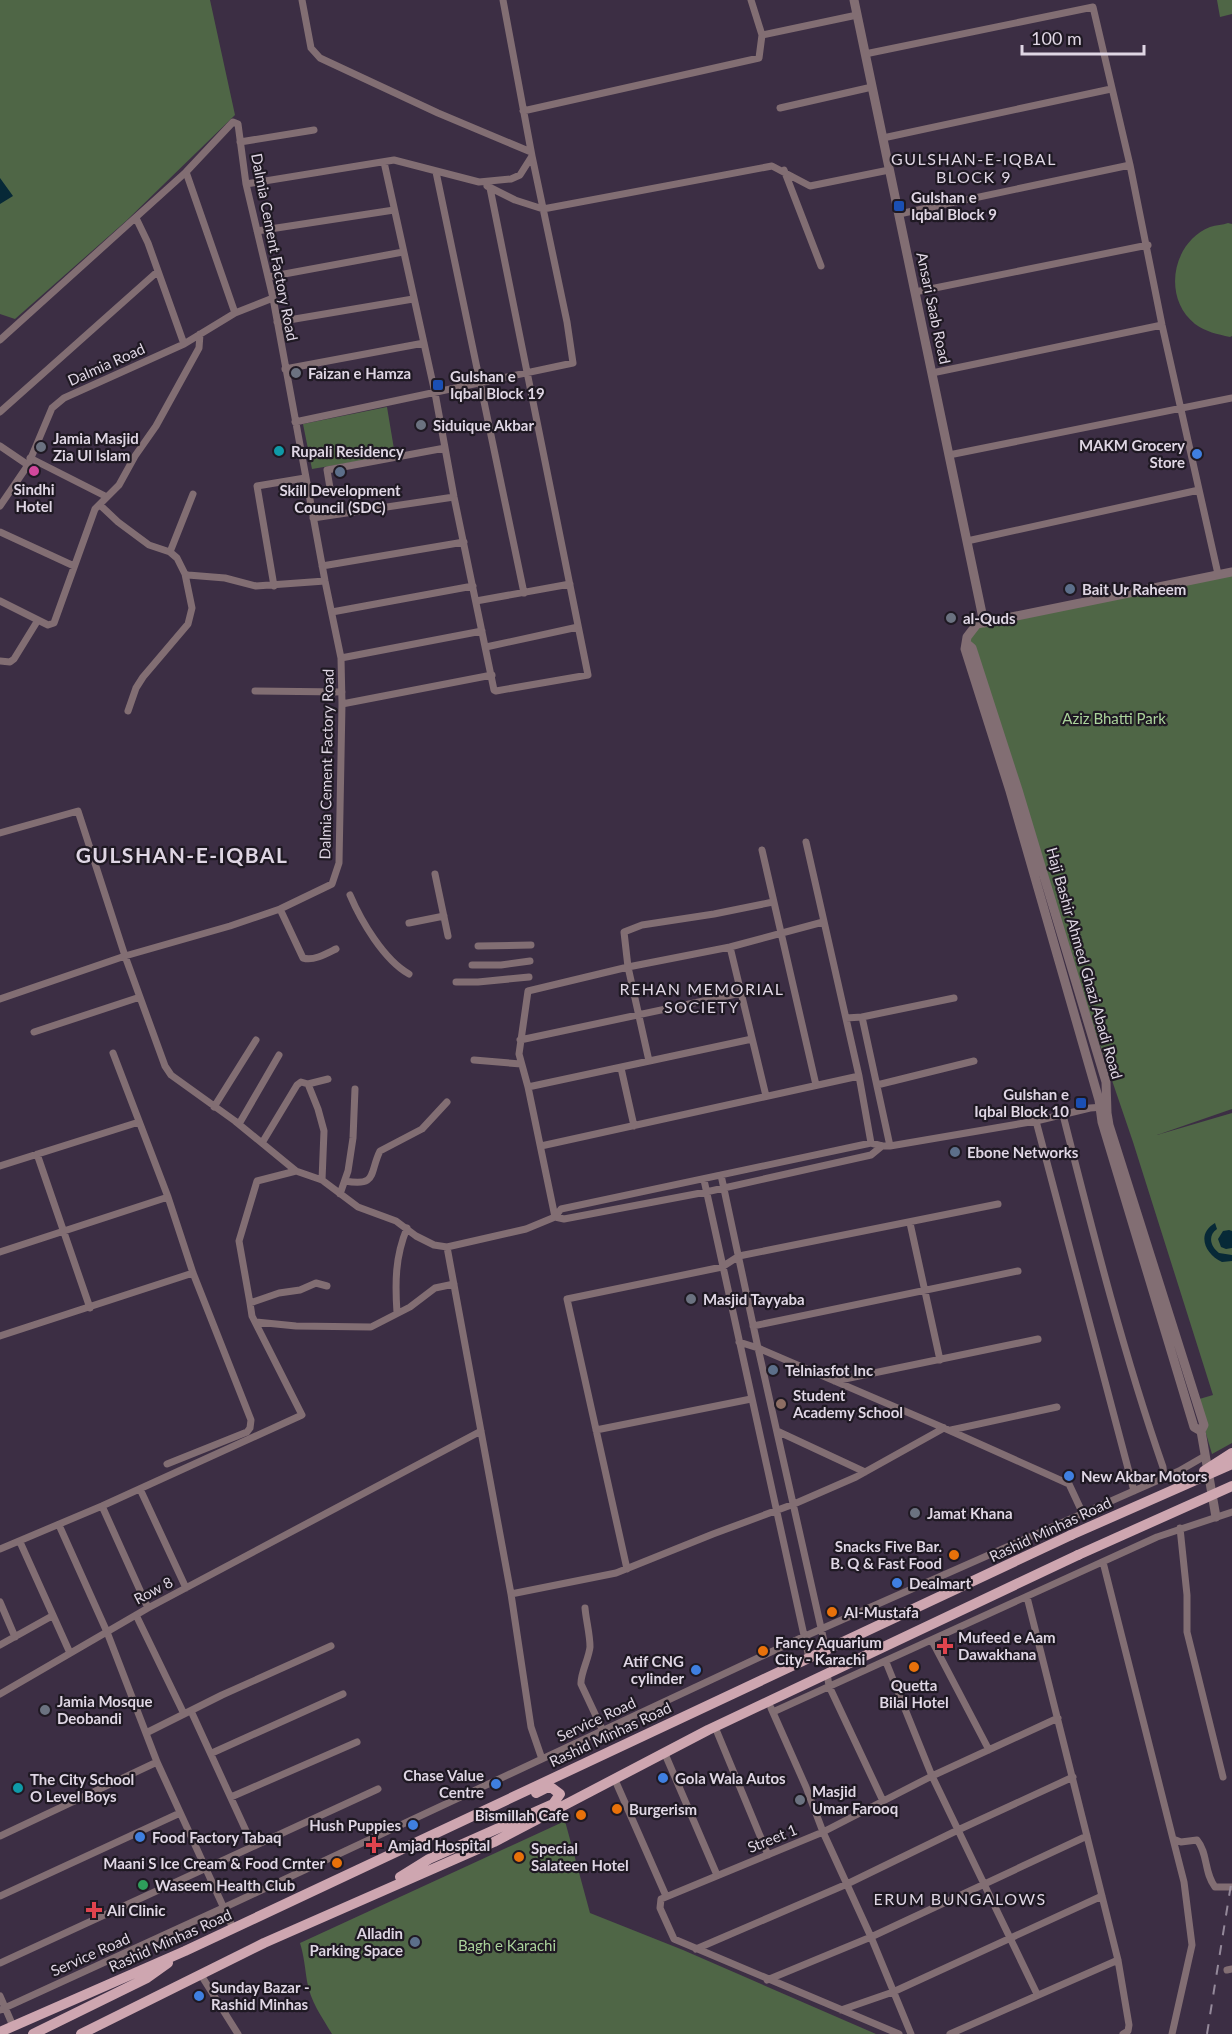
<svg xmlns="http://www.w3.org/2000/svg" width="1232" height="2034" viewBox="0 0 1232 2034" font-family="Lato,sans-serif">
  <rect width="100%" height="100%" fill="#3c2e44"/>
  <path fill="#4f6646" d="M 0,0 L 210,0 L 235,115 L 126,221 L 15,319 L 0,314 Z
    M 1217,0 L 1232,0 L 1232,14 L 1220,17 Z
    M 1228,223 L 1232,224 L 1232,336 L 1230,337 C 1217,334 1206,332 1195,324 C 1162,298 1172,242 1210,227 C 1216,225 1223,225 1228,223 Z
    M 387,407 L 395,455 L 312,469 L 303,424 Z
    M 1232,573 L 1232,1109 L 1157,1135 L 1232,1113 L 1232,1443 L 1212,1454 L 1196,1400 L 1213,1395 L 1133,1142 L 965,649 L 967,637 L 984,623 Z
    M 565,1821 L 590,1913 L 683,1950 L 876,2034 L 332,2034 C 322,2017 310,2001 307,1981 C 305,1968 304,1956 300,1943 Z"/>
  <path fill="#072937" d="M 0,178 L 13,196 L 0,204 Z
    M 1215,1223 L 1217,1229 C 1207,1236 1211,1247 1219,1253 L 1232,1255 L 1232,1261 L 1222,1262 C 1205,1254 1196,1234 1215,1223 Z
    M 1229,1230 L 1232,1231 L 1232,1248 L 1226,1249 L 1221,1247 L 1218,1239 L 1223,1231 Z"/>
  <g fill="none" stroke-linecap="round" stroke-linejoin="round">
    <path stroke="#826e73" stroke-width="7" d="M 302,0 L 311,48 L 320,58 L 438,113 L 531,152
      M 751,0 L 762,35
      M 865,54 L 1093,7 L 1130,165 L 1162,325 L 1218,574
      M 780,108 L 872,87
      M 523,111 L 759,58 L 762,35 L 857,15
      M 883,138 L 1111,89
      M 240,142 L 314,130
      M 384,162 L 435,393 L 454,497 L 494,690 L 496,691 L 588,675 L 490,188
      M 784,170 L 821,266
      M 186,172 L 235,313
      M 436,172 L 524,593
      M 246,184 L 394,160 L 479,182 L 511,179 L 520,175 L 532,156 L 503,0
      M 487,186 L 515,200 L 543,209 L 772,166 L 810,186 L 889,170
      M 899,214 L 1130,165
      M 136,218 L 148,243 L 184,344
      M 257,231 L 394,210
      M 268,277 L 403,252
      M 915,292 L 1148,245
      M 277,322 L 413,299
      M 0,340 L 186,172 L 233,122 L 238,124 L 246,184 L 273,298 L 325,581 L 341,658 L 342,704 L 339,863 L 332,884 L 280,909 L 230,926 L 125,956 L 0,999
      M 285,369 L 424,343
      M 932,373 L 1162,325
      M 0,412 L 157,272
      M 295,422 L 573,363 L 567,322 L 532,156
      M 0,446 L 28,465
      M 949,455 L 1232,398
      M 30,458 L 107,497
      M 330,488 L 327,470 L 445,448
      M 100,505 L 118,522 L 149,545 L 170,552 L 177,558 L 185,574 L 188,575 L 225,578 L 256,586 L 325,581
      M 0,506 L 28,465 L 52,408 L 64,398 L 184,344 L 235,313 L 273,298
      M 313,518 L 454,497
      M 0,532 L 74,566
      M 967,541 L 1199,490
      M 170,552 L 193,494
      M 322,566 L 464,542
      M 274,586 L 257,486 L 305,478
      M 0,601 L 48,625 L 54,623 L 95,509 L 119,485 L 135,456 L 156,426 L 199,348 L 200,334
      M 476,601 L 570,584
      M 332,612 L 473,586
      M 486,647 L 578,627
      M 341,658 L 482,631
      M 0,661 L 10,662 L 14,659 L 38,620
      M 255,691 L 342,692
      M 342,704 L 492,675
      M 128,711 L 136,688 L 143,677 L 188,624 L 192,608 L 185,574
      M 0,833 L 78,811 L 125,956 L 165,1066 L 171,1075 L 235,1121 L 296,1171 L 322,1180 L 358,1207 L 396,1221 L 416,1236 L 434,1245 L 447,1247 L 526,1229 L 555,1217 L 564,1219 L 706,1192 L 871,1155 L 882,1146
      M 806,842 L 859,1076 L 871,1143
      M 762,850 L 816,1085
      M 435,874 L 448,936
      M 350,895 C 361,921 384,960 409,974
      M 280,909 L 303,958 C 314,961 326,954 336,949
      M 409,923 L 444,916
      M 478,946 L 531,945
      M 730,947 L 766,1096
      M 472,965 L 501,965 L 530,961
      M 456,982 L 478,982 L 529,977
      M 862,1017 L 890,1146
      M 846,1018 L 862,1017 L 954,998
      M 34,1032 L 140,997
      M 520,1040 L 741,993
      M 113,1053 L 168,1197 L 193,1273 L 251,1420 L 250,1428 L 247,1432 L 167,1464
      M 474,1060 L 521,1064
      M 649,1061 L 628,967 L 624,932 L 642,925 L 714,914 L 773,902
      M 621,1068 L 634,1126
      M 308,1084 L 328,1079
      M 877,1085 L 974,1061
      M 528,1087 L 752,1039
      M 214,1107 L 256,1040
      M 1063,1115 C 1093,1233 1123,1352 1163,1467 L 1164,1478
      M 1036,1121 L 1134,1491
      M 239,1124 L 279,1055
      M 262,1143 L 297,1085 L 301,1082 L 308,1084 L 318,1109 L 324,1131 L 322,1180
      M 541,1146 L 859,1076
      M 37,1154 L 90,1308
      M 0,1166 L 139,1122
      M 721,1175 L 758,1348 L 826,1650
      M 704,1180 L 809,1658
      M 345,1181 C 378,1187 369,1173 380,1151 L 422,1129 L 447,1102
      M 340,1194 L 348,1171 L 353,1138 L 355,1089
      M 555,1217 L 561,1209 L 871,1143 L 882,1146 L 890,1146 L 1036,1121 L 1090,1108 L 1104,1107
      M 555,1217 L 528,1087 L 519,1054 L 528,991 L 628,967 L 730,947 L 823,922
      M 910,1223 L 940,1360
      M 447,1247 L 511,1594 L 531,1727 L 542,1759
      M 0,1252 L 168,1197
      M 250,1303 L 279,1293 L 300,1290 L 316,1283 L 327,1286
      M 397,1313 C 395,1283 395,1257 407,1228
      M 256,1322 L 296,1326 L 371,1327 L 410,1307 L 435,1288 L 454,1284
      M 753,1326 L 1018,1271
      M 0,1336 L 193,1273
      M 739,1342 L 758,1348 L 944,1428 L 1069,1484 L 1083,1514
      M 835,1381 L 1038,1339
      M 596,1430 L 751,1399
      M 951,1430 L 1057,1407
      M 777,1431 L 865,1472
      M 140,1489 L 186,1588
      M 102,1506 L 148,1608
      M 59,1525 L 107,1632 L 157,1762 L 233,1928
      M 1180,1528 L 1187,1595 L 1187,1632 L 1223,1777
      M 20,1542 L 70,1653
      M 0,1549 L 102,1506 L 302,1415 L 252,1316 L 250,1303 L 239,1241 L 257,1181 L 296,1171
      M 1103,1562 L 1173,1839 L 1181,1842 L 1197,1840 C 1208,1853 1204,1873 1215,1887 L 1232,1887
      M 627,1569 L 567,1299 L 722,1267 L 739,1256 L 998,1204
      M 511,1594 L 616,1573 L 713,1534 L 794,1504 L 856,1477 L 944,1428
      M 1027,1597 L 1118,1960 L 1129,2025 L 1128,2031 L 1123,2034
      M 0,1602 L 15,1637
      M 585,1608 C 586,1620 590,1634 590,1647 C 589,1658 580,1675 581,1684 L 603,1731
      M 136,1615 L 184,1714
      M 932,1641 L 989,1750
      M 0,1645 L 52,1616
      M 886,1662 L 932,1776 L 1037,1994
      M 827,1673 L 829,1686 L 883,1801
      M 0,1694 L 148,1608 L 481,1431
      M 771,1708 L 806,1787 L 823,1832 L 871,1937 L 911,2034
      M 191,1711 L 253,1846
      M 773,1712 L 1157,1537 L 1232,1512
      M 715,1727 L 768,1855
      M 146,1733 L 222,1695 L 331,1646
      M 212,1753 L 343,1694
      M 665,1754 L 717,1875
      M 615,1780 L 666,1896
      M 231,1797 L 357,1742
      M 0,1836 L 157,1762
      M 0,1896 L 180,1813
      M 696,1949 L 847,1884 L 958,1830 L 1073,1777
      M 0,1963 L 378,1789
      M 1227,1970 L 1232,1969
      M 201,1975 L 238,2034
      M 767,1980 L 871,1937 L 1087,1836
      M 0,1996 L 13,2026
      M 0,2010 L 223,1908 L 803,1637 L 1179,1471 L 1205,1456
      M 841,2010 L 893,1992 L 1102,1896
      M 899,2034 L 674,1939 L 660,1908 L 661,1899 L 823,1832 L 932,1776 L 1058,1718
      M 950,2034 L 1118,1960
      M 1172,2034 L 1192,1945 L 1184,1882 L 1173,1839"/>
    <path stroke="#826e73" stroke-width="9" d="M 854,0 L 984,623
      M 966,643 L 972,648 L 1018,790 L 1106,1082 L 1107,1113 L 1109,1125 L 1204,1425 L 1201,1431 L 1216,1517
      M 1201,1431 L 1194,1427 L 1102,1122 L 1099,1100 L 1010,791 L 965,649 L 967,637 L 977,624 L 1232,572"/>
    <path stroke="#cea6b0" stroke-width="10" d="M 400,1877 L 429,1859 L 553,1804 L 560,1794 L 552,1788 L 546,1788 L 536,1793
      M 0,2032 L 185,1951 L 1071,1535
      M 33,2034 L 147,1978 L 168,1963
      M 81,2034 L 264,1943 L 494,1842 L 708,1730 L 1078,1555"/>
    <path stroke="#94899a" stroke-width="2" stroke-dasharray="10 10" stroke-linecap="butt" d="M 1207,2034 L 1232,1878"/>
    <path stroke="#cea6b0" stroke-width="10" d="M 1204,1471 L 1232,1453
      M 1071,1535 L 1232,1464
      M 1078,1555 L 1232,1486"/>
  </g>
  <g fill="#1a4fb4" stroke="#1f1923" stroke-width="2">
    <rect x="893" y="200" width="12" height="12" rx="3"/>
    <rect x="432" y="379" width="12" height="12" rx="3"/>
    <rect x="1075" y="1097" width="12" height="12" rx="3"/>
  </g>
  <g fill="#6b7280" stroke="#1f1923" stroke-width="2">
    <circle cx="296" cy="373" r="6"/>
    <circle cx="421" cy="425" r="6"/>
    <circle cx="41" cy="447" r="6"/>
    <circle cx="951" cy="618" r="6"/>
    <circle cx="691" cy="1299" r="6"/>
    <circle cx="915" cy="1513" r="6"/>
    <circle cx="45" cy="1710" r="6"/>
    <circle cx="800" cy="1800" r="6"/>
  </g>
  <g fill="#0f9aa8" stroke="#1f1923" stroke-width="2">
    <circle cx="279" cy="451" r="6"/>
    <circle cx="18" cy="1788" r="6"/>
  </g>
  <g fill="#3f7fe0" stroke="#1f1923" stroke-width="2">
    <circle cx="1197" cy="454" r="6"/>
    <circle cx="1069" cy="1476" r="6"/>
    <circle cx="897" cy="1583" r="6"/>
    <circle cx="696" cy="1670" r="6"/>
    <circle cx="663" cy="1778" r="6"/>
    <circle cx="496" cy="1784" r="6"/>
    <circle cx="413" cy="1825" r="6"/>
    <circle cx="140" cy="1837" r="6"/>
    <circle cx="199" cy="1996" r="6"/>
  </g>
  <circle fill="#d1479c" stroke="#1f1923" stroke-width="2" cx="34" cy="471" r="6"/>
  <g fill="#5c6f8a" stroke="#1f1923" stroke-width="2">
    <circle cx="340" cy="472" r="6"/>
    <circle cx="1070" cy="589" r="6"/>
    <circle cx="955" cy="1152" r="6"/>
    <circle cx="773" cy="1370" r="6"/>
    <circle cx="415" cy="1942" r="6"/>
  </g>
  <circle fill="#8d6e63" stroke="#1f1923" stroke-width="2" cx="781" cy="1404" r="6"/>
  <g fill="#e8710a" stroke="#1f1923" stroke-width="2">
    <circle cx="954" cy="1555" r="6"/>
    <circle cx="832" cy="1612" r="6"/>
    <circle cx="763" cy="1651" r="6"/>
    <circle cx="914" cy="1667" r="6"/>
    <circle cx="617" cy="1809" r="6"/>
    <circle cx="581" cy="1815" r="6"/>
    <circle cx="519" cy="1857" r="6"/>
    <circle cx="337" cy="1863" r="6"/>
  </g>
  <g fill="#e0444e" stroke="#1f1923" stroke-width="2">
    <path d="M942 1637h6v6h6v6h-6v6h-6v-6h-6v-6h6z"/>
    <path d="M371 1836h6v6h6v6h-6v6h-6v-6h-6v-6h6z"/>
    <path d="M91 1901h6v6h6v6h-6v6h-6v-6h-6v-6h6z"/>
  </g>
  <circle fill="#2e9e5b" stroke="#1f1923" stroke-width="2" cx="143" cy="1885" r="6"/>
  <g text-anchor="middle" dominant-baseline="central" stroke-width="4.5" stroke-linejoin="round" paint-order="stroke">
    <g font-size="15" font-weight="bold" fill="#dfd6e4" stroke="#1f1923" text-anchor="start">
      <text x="911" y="197">Gulshan e<tspan x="911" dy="17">Iqbal Block 9</tspan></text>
      <text x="308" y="373">Faizan e Hamza</text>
      <text x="450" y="376">Gulshan e<tspan x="450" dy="17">Iqbal Block 19</tspan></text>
      <text x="433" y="425">Siduique Akbar</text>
      <text x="53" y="438">Jamia Masjid<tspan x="53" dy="17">Zia Ul Islam</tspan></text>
      <text x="1185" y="445" text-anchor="end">MAKM Grocery<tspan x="1185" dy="17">Store</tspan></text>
      <text x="291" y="451">Rupali Residency</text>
      <text x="34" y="489" text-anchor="middle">Sindhi<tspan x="34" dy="17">Hotel</tspan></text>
      <text x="340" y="490" text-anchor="middle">Skill Development<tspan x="340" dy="17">Council (SDC)</tspan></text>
      <text x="1082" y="589">Bait Ur Raheem</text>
      <text x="963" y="618">al-Quds</text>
      <text x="1069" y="1094" text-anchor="end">Gulshan e<tspan x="1069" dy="17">Iqbal Block 10</tspan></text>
      <text x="967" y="1152">Ebone Networks</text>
      <text x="703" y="1299">Masjid Tayyaba</text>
      <text x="785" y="1370">Telniasfot Inc</text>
      <text x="793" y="1395">Student<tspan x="793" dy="17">Academy School</tspan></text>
      <text x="1081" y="1476">New Akbar Motors</text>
      <text x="927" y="1513">Jamat Khana</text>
      <text x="942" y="1546" text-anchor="end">Snacks Five Bar.<tspan x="942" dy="17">B. Q &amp; Fast Food</tspan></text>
      <text x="909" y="1583">Dealmart</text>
      <text x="844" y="1612">Al-Mustafa</text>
      <text x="958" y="1637">Mufeed e Aam<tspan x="958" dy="17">Dawakhana</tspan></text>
      <text x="775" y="1642">Fancy Aquarium<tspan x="775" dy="17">City - Karachi</tspan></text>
      <text x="684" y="1661" text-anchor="end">Atif CNG<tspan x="684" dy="17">cylinder</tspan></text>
      <text x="914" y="1685" text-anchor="middle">Quetta<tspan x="914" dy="17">Bilal Hotel</tspan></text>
      <text x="57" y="1701">Jamia Mosque<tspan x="57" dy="17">Deobandi</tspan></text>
      <text x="484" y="1775" text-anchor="end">Chase Value<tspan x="484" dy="17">Centre</tspan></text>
      <text x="675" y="1778">Gola Wala Autos</text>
      <text x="30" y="1779">The City School<tspan x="30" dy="17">O Level Boys</tspan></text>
      <text x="812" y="1791">Masjid<tspan x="812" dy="17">Umar Farooq</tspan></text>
      <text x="629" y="1809">Burgerism</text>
      <text x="569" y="1815" text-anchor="end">Bismillah Cafe</text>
      <text x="401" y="1825" text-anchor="end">Hush Puppies</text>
      <text x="152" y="1837">Food Factory Tabaq</text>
      <text x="388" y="1845">Amjad Hospital</text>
      <text x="531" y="1848">Special<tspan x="531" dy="17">Salateen Hotel</tspan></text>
      <text x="325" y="1863" text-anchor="end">Maani S Ice Cream &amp; Food Crnter</text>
      <text x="155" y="1885">Waseem Health Club</text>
      <text x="107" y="1910">Ali Clinic</text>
      <text x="403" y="1933" text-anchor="end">Alladin<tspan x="403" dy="17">Parking Space</tspan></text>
      <text x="211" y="1987">Sunday Bazar -<tspan x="211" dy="17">Rashid Minhas</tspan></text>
    </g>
    <g font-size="15" fill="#dfd6e4" stroke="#1f1923">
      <text transform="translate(275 247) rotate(79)">Dalmia Cement Factory Road</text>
      <text transform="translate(934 308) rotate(78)">Ansari Saab Road</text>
      <text transform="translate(106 364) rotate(-24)">Dalmia Road</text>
      <text transform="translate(326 764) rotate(-89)">Dalmia Cement Factory Road</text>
      <text transform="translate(1085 963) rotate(74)">Haji Bashir Ahmed Ghazi Abadi Road</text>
      <text transform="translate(1050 1529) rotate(-25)">Rashid Minhas Road</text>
      <text transform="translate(153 1590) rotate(-28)">Row 8</text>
      <text transform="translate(596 1719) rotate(-25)">Service Road</text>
      <text transform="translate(610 1734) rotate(-25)">Rashid Minhas Road</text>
      <text transform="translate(772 1838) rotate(-22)">Street 1</text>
      <text transform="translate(170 1940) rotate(-24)">Rashid Minhas Road</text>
      <text transform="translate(90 1954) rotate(-24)">Service Road</text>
    </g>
    <g font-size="15" fill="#abd39b" stroke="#1f1923">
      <text x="1114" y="718">Aziz Bhatti Park</text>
      <text x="507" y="1945">Bagh e Karachi</text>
    </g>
    <g font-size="16" letter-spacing="1.5" fill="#dfd6e4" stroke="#1f1923">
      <text x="974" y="158">GULSHAN-E-IQBAL<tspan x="974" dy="18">BLOCK 9</tspan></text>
      <text x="702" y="988">REHAN MEMORIAL<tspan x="702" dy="18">SOCIETY</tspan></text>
      <text x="960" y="1898">ERUM BUNGALOWS</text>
    </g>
    <g font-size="21" font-weight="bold" letter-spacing="1.5" fill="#dfd6e4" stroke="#1f1923">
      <text x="182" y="854">GULSHAN-E-IQBAL</text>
    </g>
  </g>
  <path d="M1022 45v9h122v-9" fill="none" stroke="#dfd6e4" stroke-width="3"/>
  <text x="1031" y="45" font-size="18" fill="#dfd6e4" stroke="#1f1923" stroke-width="4.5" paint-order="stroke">100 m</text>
</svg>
